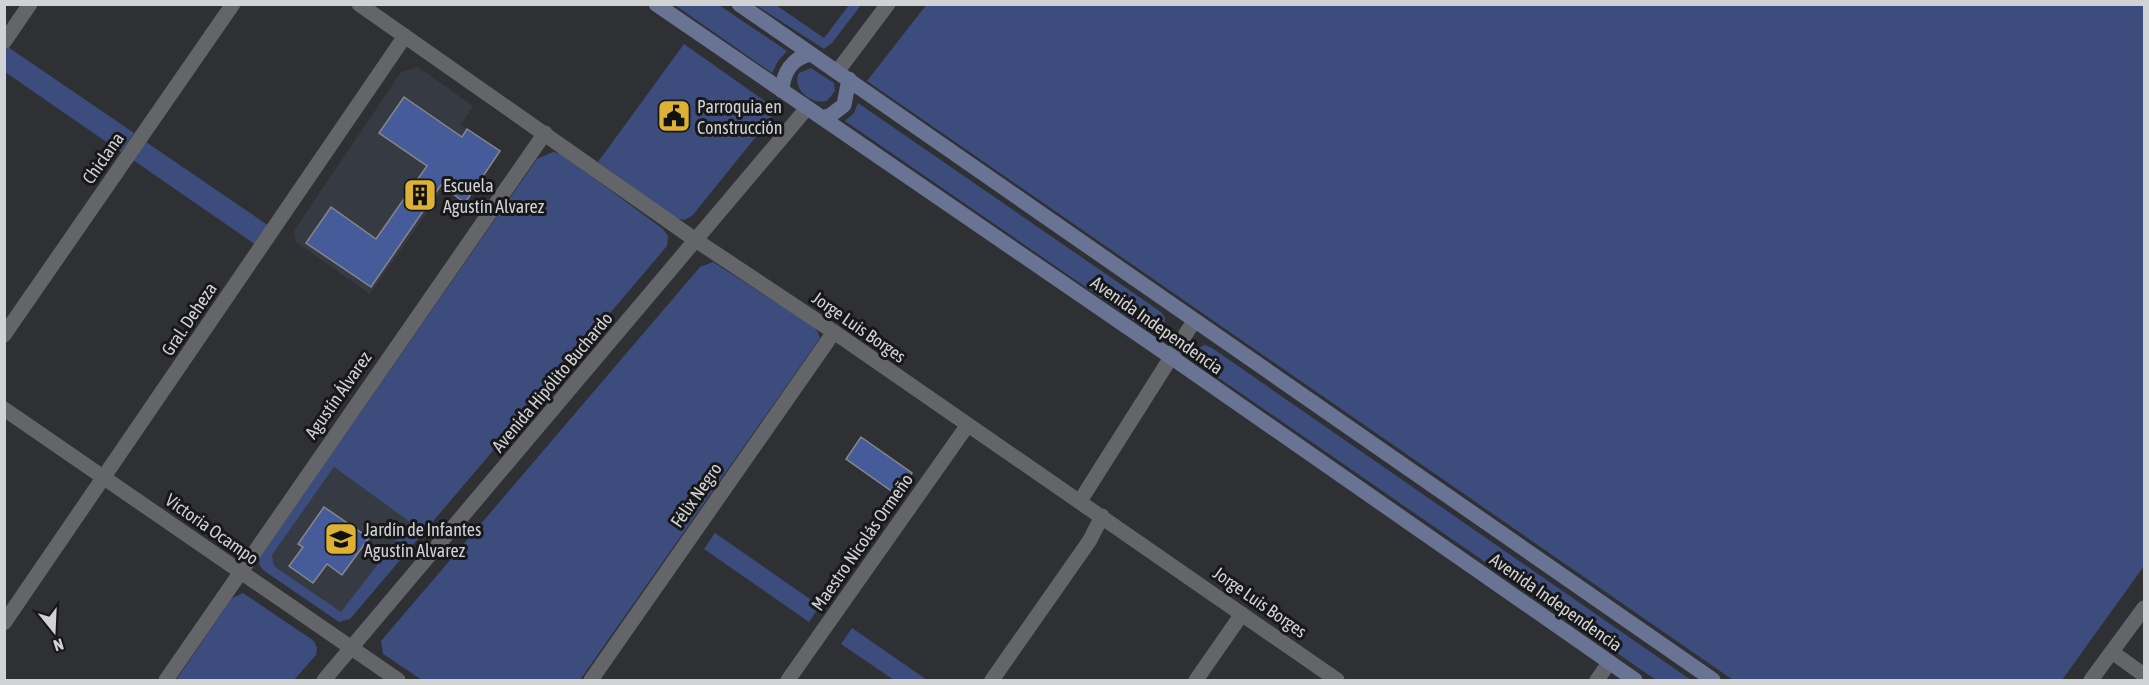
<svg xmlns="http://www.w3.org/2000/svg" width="2149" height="685" viewBox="0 0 2149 685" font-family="'Asap Condensed',sans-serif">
  <rect width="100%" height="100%" fill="#2f3033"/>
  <path fill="#363a42" d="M 418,67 L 473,106 L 461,125 L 500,151 L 465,203 L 444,188 L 370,294 L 296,242 L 294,231 L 401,72 Z
    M 334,467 L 410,522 L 341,613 L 274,566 L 272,555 Z"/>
  <path fill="#3c4d7d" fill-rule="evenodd" d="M 927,4 L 2144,5 L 2144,566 L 2062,680 L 1733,680 L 867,81 Z
    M 675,5 L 719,5 L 787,51 L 778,61 L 772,73 Z
    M 756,5 L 776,5 L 824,38 L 849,5 L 861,5 L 832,43 L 824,49 Z
    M 684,44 L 766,102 L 771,118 L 692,216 L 684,220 L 675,218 L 598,162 Z
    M 8,47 L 134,133 L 121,152 L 5,72 L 5,52 Z
    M 811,68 L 834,83 L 835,91 L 827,101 C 812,105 791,89 799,73 Z
    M 858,103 L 1161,312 L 1165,318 L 1164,328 L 1158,332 L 1148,330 L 845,121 L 854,113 Z
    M 146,142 L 269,226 L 256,245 L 133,160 Z
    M 553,152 L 561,154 L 663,229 L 668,236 L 667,246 L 350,619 L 339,622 L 263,570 L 259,564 L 260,557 L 537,159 ZM 334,467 L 410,522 L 341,612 L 274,566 L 272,555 Z
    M 713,262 L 816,328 L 820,338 L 580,680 L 422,680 L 383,654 L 381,641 L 700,267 Z
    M 1205,345 L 1212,348 L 1691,680 L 1656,680 L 1200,365 L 1195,354 L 1197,349 Z
    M 715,533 L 820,606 L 809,622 L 704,549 Z
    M 243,593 L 314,641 L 317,648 L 316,655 L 294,680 L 176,680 L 232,598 Z
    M 852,628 L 927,680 L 894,680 L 841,644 Z"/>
  <path fill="#465b99" stroke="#87888b" stroke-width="1.5" d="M 404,97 L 462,137 L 467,129 L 500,151 L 465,203 L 441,185 L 371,287 L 306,243 L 331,207 L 376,239 L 427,166 L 379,133 Z
    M 861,437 L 912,473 L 897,495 L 846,459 Z
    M 324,507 L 369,538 L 342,575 L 327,564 L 313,583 L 289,566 L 303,547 L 298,544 Z"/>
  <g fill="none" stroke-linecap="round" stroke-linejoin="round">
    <path stroke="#646568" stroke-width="15" d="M 359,4 L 697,241 L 834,332 L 1337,680
      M 4,42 L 30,4
      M 837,72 L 888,4
      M 4,335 L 233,4
      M 4,409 L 398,680
      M 1080,501 L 1194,321
      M 4,623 L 405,36
      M 2112,652 L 2144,675
      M 166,680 L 545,133
      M 324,680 L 807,108
      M 591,680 L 834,332
      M 788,680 L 967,426
      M 992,680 L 1090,540 L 1102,516
      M 1196,680 L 1242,614
      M 1597,680 L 1609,663
      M 2091,680 L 2144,608"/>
    <path stroke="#697495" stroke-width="15" d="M 656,4 L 1171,357 L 1635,680
      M 739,4 L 1713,680
      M 782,91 C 783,73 792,58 811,54
      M 822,118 L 831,115 L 844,105 L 849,79"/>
  </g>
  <defs>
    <g id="civic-square" transform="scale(1.725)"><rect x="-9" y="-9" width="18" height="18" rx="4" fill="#ddb133" stroke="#18181a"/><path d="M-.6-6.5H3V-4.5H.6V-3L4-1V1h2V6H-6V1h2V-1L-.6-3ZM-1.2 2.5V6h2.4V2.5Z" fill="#111"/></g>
    <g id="building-square" transform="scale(1.725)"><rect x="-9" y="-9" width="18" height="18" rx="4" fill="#ddb133" stroke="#18181a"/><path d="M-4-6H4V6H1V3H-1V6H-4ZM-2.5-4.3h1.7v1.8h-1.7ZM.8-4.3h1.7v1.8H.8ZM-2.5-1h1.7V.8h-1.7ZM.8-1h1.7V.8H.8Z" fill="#111"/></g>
    <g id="school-square" transform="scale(1.725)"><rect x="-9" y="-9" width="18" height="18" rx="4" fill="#ddb133" stroke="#18181a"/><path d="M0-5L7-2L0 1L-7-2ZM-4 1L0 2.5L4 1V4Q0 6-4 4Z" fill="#111"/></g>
  </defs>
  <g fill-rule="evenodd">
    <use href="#civic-square" x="674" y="116"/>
    <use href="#building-square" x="420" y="195"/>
    <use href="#school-square" x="341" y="539"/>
  </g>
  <g text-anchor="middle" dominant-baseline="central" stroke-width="6" stroke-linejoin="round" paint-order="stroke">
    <g font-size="18" fill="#d1d2d4" stroke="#18181a" text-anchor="start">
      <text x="697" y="106">Parroquia en<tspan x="697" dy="21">Construcción</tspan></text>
      <text x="443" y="185">Escuela<tspan x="443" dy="21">Agustín Alvarez</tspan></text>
      <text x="364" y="529">Jardín de Infantes<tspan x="364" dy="21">Agustín Alvarez</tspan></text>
    </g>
    <g font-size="18" fill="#d1d2d4" stroke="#18181a">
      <text transform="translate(103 158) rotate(-55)">Chiclana</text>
      <text transform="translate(189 319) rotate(-56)">Gral. Deheza</text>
      <text transform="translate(1157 325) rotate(35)">Avenida Independencia</text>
      <text transform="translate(859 327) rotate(35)">Jorge Luis Borges</text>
      <text transform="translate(552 382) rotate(-50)">Avenida Hipólito Buchardo</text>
      <text transform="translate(338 395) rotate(-55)">Agustín Álvarez</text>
      <text transform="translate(696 495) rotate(-55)">Félix Negro</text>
      <text transform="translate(212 529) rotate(35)">Victoria Ocampo</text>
      <text transform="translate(862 542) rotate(-55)">Maestro Nicolás Ormeño</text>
      <text transform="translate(1260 602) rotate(35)">Jorge Luis Borges</text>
      <text transform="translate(1556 602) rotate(35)">Avenida Independencia</text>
    </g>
  </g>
  <rect width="2149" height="685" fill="none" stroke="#d1d2d4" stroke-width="12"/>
  <g transform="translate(54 631) rotate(162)" stroke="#18181a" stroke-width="4.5" paint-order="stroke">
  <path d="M0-4.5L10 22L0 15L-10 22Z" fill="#d1d2d4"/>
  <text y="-9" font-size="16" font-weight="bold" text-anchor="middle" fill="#d1d2d4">N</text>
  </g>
</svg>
